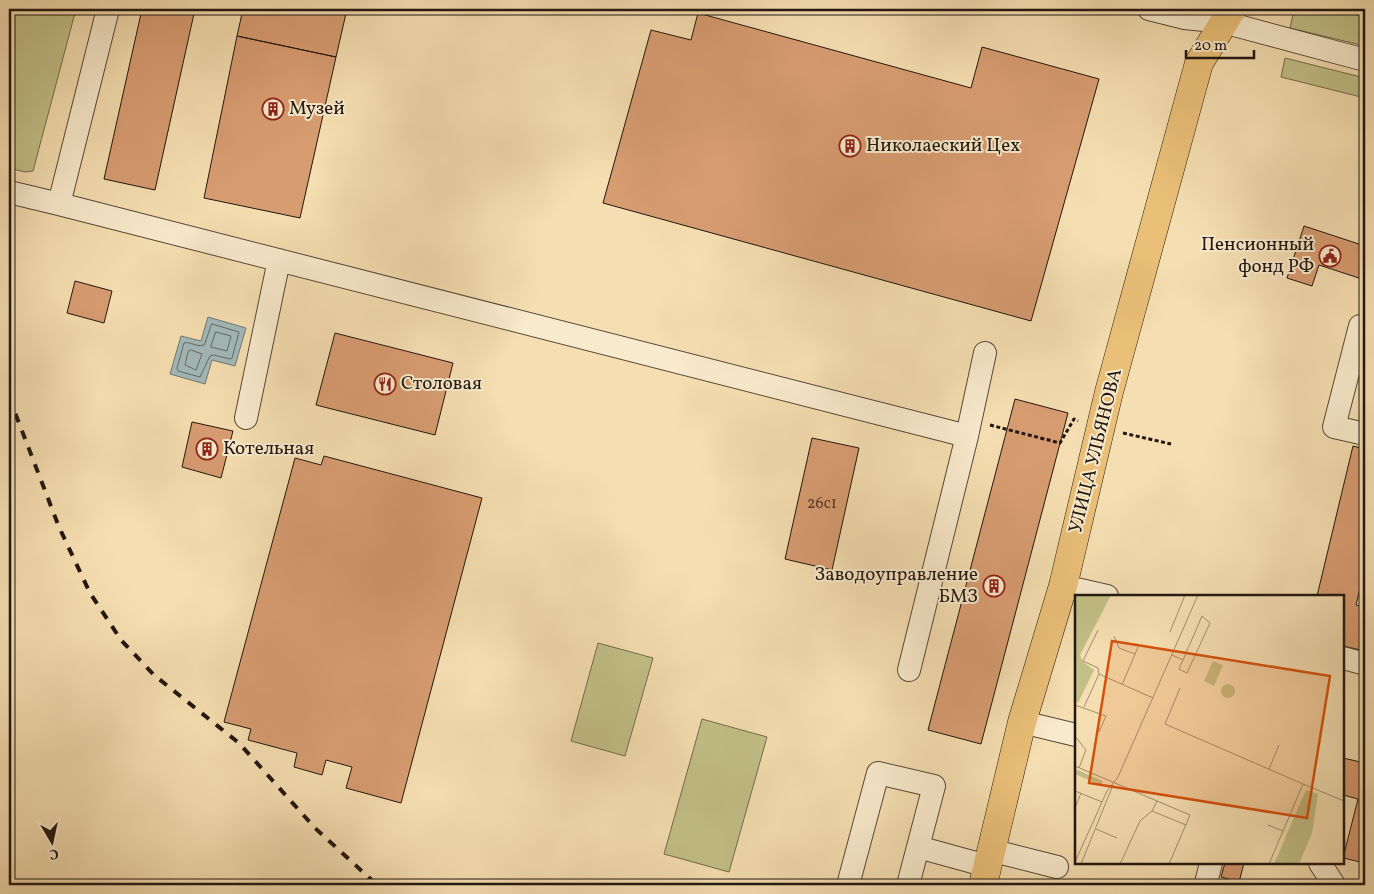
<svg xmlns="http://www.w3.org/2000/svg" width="1374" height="894" viewBox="0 0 1374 894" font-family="Vollkorn,serif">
  <rect width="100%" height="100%" fill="#f5deb1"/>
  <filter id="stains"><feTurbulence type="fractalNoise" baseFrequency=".004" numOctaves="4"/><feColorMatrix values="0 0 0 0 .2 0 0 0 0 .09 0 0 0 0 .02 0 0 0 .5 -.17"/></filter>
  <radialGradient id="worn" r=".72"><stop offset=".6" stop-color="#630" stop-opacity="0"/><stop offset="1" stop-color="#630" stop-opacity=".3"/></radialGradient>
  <path fill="#c2bf87" stroke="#726b4c" d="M 9,9 L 76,9 L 33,171 L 25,172 L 9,168 Z
    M 1294,9 L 1331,9 L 1365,17 L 1365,46 L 1290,28 Z
    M 1285,58 L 1365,78 L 1365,98 L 1281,77 Z
    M 598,643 L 653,658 L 625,756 L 571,741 Z
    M 702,719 L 767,737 L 729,872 L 664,854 Z"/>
  <path fill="#a3b9b9" stroke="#6f7875" d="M 208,317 L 246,328 L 235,366 L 212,360 L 205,384 L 170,374 L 181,336 L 201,341 Z"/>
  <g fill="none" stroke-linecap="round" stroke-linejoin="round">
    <path stroke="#626864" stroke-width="1" d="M 212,324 L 239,332 L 232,358 L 230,359 L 214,355 L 210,356 L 200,377 L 178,371 L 177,368 L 184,343 C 191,341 197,348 204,345 Z
      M 216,332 L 231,336 L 227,351 L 211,347 Z
      M 191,350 L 202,354 L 196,370 L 185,365 L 188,352 Z"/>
  </g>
  <path fill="#d89c71" stroke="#211710" d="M 142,9 L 195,9 L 155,190 L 104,179 Z
    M 243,9 L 347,9 L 336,57 L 237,36 Z
    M 698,13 L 971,88 L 982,47 L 1099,79 L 1031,321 L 603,203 L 651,30 L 691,40 Z
    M 237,36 L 336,57 L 300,218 L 204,198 Z
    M 1304,226 L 1365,246 L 1365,280 L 1319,265 L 1312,286 L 1287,278 Z
    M 75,281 L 112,291 L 104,323 L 67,313 Z
    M 335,333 L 453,363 L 435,435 L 316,405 Z
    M 1015,399 L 1068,413 L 981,744 L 928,730 Z
    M 192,422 L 233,431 L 221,478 L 182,467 Z
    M 812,438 L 859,448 L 832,570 L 785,559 Z
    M 1353,446 L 1365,449 L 1365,567 L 1356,605 L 1365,607 L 1365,651 L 1343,646 L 1343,596 L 1317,596 Z
    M 324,456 L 482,498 L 401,803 L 346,788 L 352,767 L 326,760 L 322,775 L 294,767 L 297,753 L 248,740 L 251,729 L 224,722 L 295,458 L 321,465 Z
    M 1343,758 L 1365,763 L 1365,863 L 1343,858 L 1358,799 L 1343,795 Z
    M 1225,863 L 1244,863 L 1239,882 L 1221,877 Z"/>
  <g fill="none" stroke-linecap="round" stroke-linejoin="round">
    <g stroke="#564938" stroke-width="24">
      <path id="minor" d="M 108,9 L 59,204 L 967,436 L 909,670
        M 1149,9 L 1185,18 L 1223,22 L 1365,60
        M 9,192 L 59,204
        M 1360,326 L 1334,427 L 1365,434
        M 246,418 L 279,260
        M 967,436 L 985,353
        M 1063,586 L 1107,596
        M 1343,658 L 1365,664
        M 1022,722 L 1076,735
        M 918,847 L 987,866
        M 990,850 L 1057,867
        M 1320,863 L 1334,885
        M 1206,883 L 1211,863
        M 848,885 L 878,773 L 934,786 L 908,885"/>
    </g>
    <g stroke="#211710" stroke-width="29">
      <path id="major" d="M 983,885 L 1022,722 L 1063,586 L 1109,392 L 1199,63 L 1232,9"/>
    </g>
    <path stroke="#211710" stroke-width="3" stroke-dasharray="4 2.5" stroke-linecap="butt" d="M 990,425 L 1060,443 L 1074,419 L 1078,421
      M 1123,433 L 1171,444"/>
    <use href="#minor" stroke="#f8eacc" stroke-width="22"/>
    <use href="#major" stroke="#eabf78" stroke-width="28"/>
    <path stroke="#211710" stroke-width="4" stroke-dasharray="9 9" stroke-linecap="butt" d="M 9,397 L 59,527 L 90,593 L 121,640 L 154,675 L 239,743 L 315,828 L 377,885"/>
  </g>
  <defs>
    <g id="building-ring" transform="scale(1.125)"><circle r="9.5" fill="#f8eacc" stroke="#8f2418" stroke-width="1.5"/><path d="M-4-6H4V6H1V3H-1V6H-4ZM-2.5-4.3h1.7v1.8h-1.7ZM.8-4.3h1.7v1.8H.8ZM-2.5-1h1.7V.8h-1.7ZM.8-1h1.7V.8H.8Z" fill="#8f2418"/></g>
    <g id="civic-ring" transform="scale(1.125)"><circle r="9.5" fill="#f8eacc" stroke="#8f2418" stroke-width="1.5"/><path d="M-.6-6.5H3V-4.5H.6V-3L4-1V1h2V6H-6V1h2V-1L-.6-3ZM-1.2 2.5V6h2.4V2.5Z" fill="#8f2418"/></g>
    <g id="restaurant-ring" transform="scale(1.125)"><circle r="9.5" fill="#f8eacc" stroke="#8f2418" stroke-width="1.5"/><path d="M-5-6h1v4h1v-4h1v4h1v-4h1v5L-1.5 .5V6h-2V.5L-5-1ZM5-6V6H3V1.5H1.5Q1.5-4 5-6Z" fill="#8f2418"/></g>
  </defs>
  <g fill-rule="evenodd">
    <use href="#building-ring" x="273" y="109"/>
    <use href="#building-ring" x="850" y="146"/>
    <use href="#civic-ring" x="1330" y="256"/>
    <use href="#restaurant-ring" x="385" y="384"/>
    <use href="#building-ring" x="207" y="449"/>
    <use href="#building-ring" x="994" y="586"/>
  </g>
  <g text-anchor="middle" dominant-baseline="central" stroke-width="4" stroke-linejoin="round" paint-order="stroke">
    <g font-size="16" fill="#4f3828">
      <text x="822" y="504">26с1</text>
    </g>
    <g font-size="19" fill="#211710" stroke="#f8eacc" text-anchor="start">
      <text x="289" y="109">Музей</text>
      <text x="866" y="146">Николаеский Цех</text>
      <text x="1314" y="245" text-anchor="end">Пенсионный<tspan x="1314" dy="22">фонд РФ</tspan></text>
      <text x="401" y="384">Столовая</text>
      <text x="223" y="449">Котельная</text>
      <text x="978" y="575" text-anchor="end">Заводоуправление<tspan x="978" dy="22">БМЗ</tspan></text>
    </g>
    <g font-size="19" fill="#211710" stroke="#f8eacc">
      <text transform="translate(1096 451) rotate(-76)">УЛИЦА УЛЬЯНОВА</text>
    </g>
  </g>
  <g transform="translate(1075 595)">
    <rect width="269" height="269" fill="#f5deb1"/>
    <path d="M 0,0 L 36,0 L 5,60 L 8,67 L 19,75 L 3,108 L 0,106 ZM 138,66 L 148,70 L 139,91 L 129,86 ZM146 96a7 7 0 1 1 14 0a7 7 0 1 1-14 0ZM 0,174 L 28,186 L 26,190 L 0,179 ZM 231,195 L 243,199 L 237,238 L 224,269 L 199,269 Z" fill="#c2bf87"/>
    <path fill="none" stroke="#a08e71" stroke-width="1" d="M 23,35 L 8,66 L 23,73 L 24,79 L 78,103M 95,37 L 110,0M 39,41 L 44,53 L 60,59M 97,60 L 108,65 L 127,21 L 135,28 L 112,78 L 104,74 L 108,65M 47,90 L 63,52M 105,93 L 90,129 L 228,189 L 194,269M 0,110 L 31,121 L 24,137M 9,112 L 24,79M 0,141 L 11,155 L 4,173M 0,171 L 115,220 L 94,269M 194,174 L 204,150M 228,189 L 269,206M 0,196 L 27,207M 0,213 L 6,198M 77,216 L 111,230M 193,230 L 208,236M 21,234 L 42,243M 0,267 L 32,196 L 43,182 L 123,0M 6,269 L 38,190M 45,269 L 65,226 L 77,216 L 82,206"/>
    <path fill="#d4520c" fill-opacity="0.15" stroke="#d4520c" stroke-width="2.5" d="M 37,46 L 255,81 L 232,223 L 14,188 Z"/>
    <rect width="269" height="269" fill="none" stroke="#211710" stroke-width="2.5"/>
  </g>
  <rect width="1374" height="894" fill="none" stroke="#f5deb1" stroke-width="30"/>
  <rect x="10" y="10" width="1354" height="874" fill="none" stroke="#211710" stroke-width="2.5"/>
  <rect x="15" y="15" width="1344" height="864" fill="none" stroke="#211710"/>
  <g transform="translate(52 842) rotate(171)" stroke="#f8eacc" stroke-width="4" paint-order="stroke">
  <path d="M0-4L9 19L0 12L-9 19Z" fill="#211710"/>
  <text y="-8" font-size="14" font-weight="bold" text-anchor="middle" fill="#211710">С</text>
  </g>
  <path d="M1186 50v8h68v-8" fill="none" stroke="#211710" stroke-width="2.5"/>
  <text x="1194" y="50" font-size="15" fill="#211710" stroke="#f8eacc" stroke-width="4" paint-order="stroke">20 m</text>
  <rect width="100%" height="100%" filter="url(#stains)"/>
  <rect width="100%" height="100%" fill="url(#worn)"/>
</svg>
